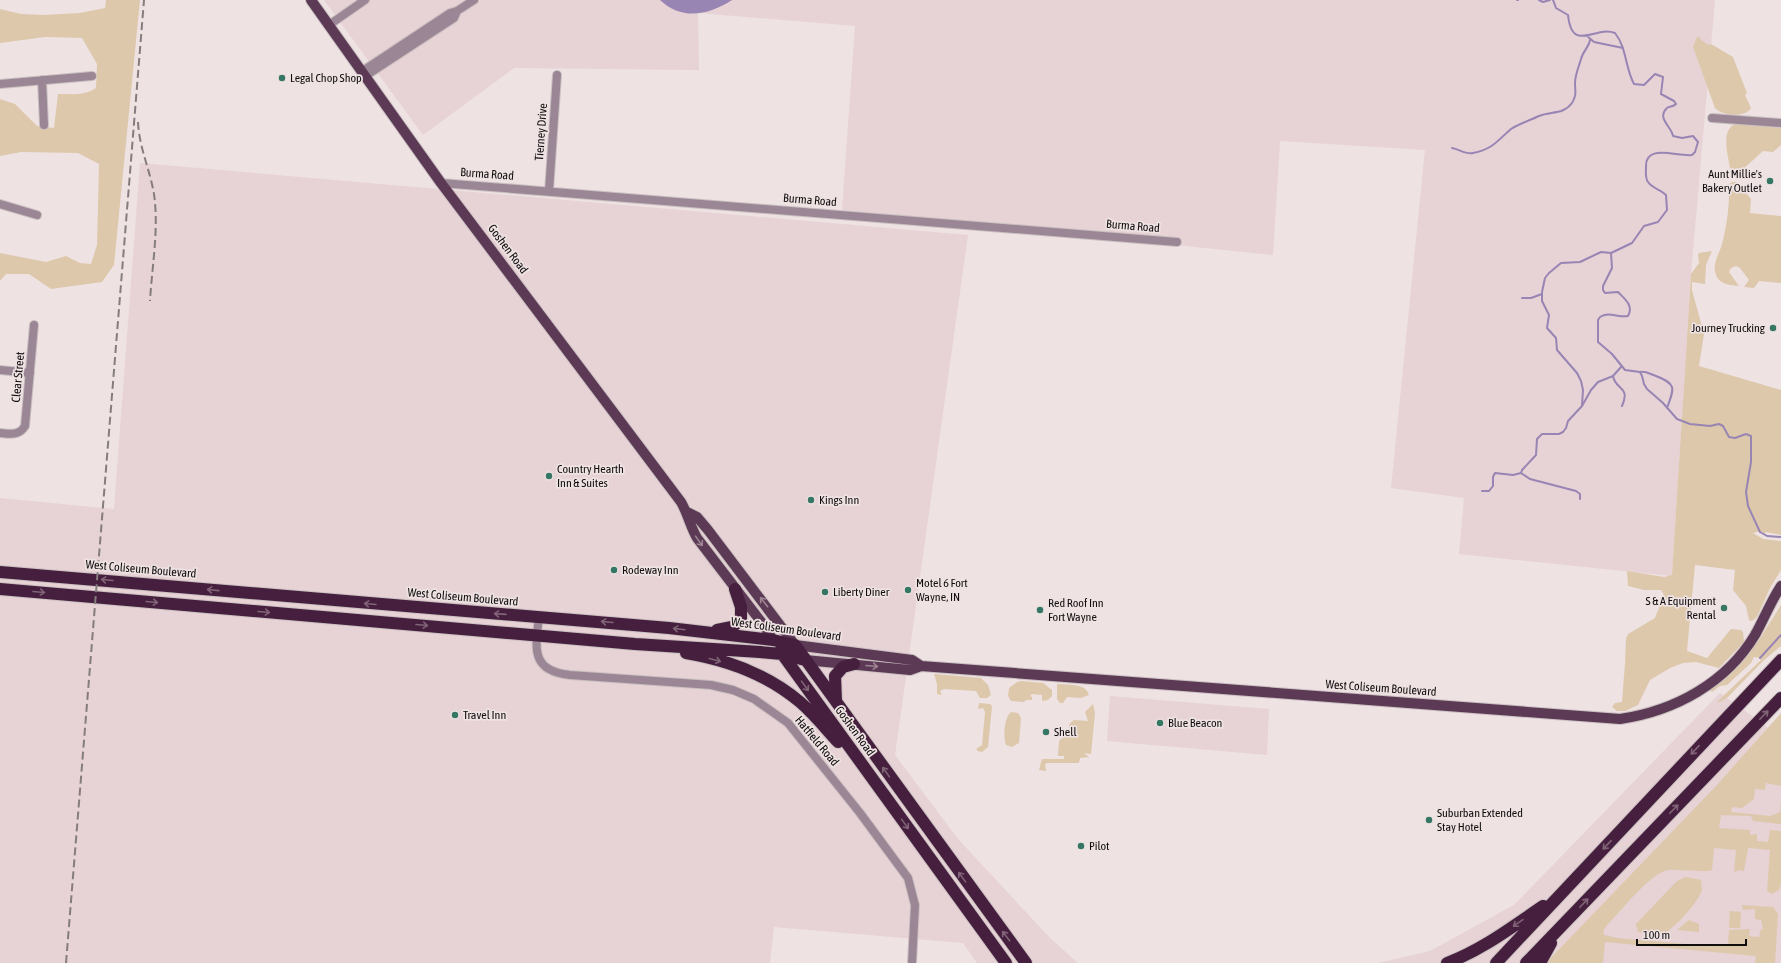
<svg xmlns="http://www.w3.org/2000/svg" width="1781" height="963" viewBox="0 0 1781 963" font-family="'Asap Condensed',sans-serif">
  <rect width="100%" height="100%" fill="#eee2e3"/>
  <path fill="#e7d2d5" d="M 324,0 L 1715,0 L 1691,274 L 1672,576 L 1459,554 L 1464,498 L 1391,488 L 1425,150 L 1280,141 L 1273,255 L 842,210 L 855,26 L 698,13 L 699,70 L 514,68 L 423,135 Z
    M 140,163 L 968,235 L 895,755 L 958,839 L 1050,938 L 1078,963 L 977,963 L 963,943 L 774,927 L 770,963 L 0,963 L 0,498 L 114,509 Z
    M 1720,693 L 1781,737 L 1781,963 L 1378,963 L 1430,951 L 1514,905 Z
    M 1110,696 L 1269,709 L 1267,755 L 1107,741 Z"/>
  <path fill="#ddc8ab" d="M 106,0 L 140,0 L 114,265 L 102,282 L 51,289 L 29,274 L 6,274 L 0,281 L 0,253 L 46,262 L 66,256 L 80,263 L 91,264 L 97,245 L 99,164 L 78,153 L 21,152 L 0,156 L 0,99 L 15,104 L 37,126 L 54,128 L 58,94 C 71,94 85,96 96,88 L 97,64 L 82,38 L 45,37 L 0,43 L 0,9 L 21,14 L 43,15 L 80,13 L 105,8 Z
    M 1697,37 L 1699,37 L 1701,40 L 1709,45 L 1711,44 L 1733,57 L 1747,93 L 1745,95 L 1751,108 C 1745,118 1722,116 1715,108 L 1693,47 Z
    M 1736,124 L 1781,128 L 1781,145 L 1773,152 L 1763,151 L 1741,171 L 1734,171 L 1730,168 C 1728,155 1720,129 1736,124 Z
    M 1732,182 L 1737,182 L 1751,199 L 1750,213 L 1781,216 L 1781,283 L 1759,281 L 1754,288 L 1744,287 L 1749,280 L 1740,268 L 1736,266 L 1731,268 L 1729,272 L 1739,286 C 1728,285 1717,284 1715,271 C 1713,263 1720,252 1722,244 C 1726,229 1731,200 1728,185 Z
    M 1712,251 L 1706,265 L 1705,284 L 1692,282 L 1692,290 L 1704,334 L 1699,366 L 1781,390 L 1781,535 L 1766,532 L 1765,534 L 1761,531 L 1753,533 L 1763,539 L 1781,541 L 1781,570 L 1770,588 L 1757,617 L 1752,621 L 1749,620 L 1746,606 L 1733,590 L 1735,570 L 1695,565 L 1687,651 L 1707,658 L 1731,629 L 1741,630 L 1743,632 L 1744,642 L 1719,668 L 1696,662 L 1683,663 L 1670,668 L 1650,680 L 1638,705 L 1625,711 L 1617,711 L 1612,707 L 1615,703 L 1622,702 L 1625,663 L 1626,663 L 1625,661 L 1626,639 L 1628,634 L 1655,618 L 1664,595 L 1661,590 L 1644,590 L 1628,586 L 1627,571 L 1664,577 L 1672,575 L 1691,274 L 1699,263 L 1698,255 L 1699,253 Z
    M 1781,605 L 1781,646 L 1763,661 L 1728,697 L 1720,702 L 1717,702 L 1761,660 L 1760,658 L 1754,657 L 1751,663 L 1727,685 L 1720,686 L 1712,692 L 1709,689 L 1759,640 Z
    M 934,674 L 981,678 L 988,685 L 991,695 L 987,698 L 980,698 L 976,691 L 944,689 L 940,691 L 942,695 L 937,694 L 937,684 Z
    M 1021,681 L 1043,683 L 1052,690 L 1052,696 L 1048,700 L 1042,701 L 1042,695 L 1032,694 L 1030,696 L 1032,697 L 1032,700 L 1026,700 L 1024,702 L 1011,701 L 1008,696 L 1009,688 L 1017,682 Z
    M 1057,684 C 1067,685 1086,683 1089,695 L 1081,698 L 1067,697 L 1063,703 L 1060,703 L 1057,699 Z
    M 979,703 L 990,704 L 992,706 L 988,747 L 982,752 L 978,751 L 976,749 L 982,745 L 985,712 L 983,708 L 978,709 Z
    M 1093,704 L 1095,713 L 1091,754 L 1084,753 L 1089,757 L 1080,758 L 1079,763 L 1048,763 L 1045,764 L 1046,771 L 1039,770 L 1042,759 L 1064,759 L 1064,756 L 1058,756 L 1059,741 L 1070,730 L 1069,726 L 1070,723 L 1074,720 L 1088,721 L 1085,712 Z
    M 1011,712 L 1018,713 L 1021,718 L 1019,743 L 1012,747 L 1006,745 C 1003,738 1004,717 1011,712 Z
    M 1781,713 L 1781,786 L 1766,783 L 1765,790 L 1755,789 L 1754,799 L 1742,808 L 1732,807 L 1731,812 L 1770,816 L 1780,812 L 1781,801 L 1781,824 L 1753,821 L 1751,816 L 1721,815 L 1719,828 L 1750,830 L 1750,835 L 1757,834 L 1757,841 L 1768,842 L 1770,830 L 1781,831 L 1781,884 L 1779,890 L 1772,894 L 1767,891 L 1770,850 L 1748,848 L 1744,871 L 1740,870 L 1734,872 L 1736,850 L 1714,848 L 1712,870 C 1705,873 1680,869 1669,870 C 1652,871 1622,910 1609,923 C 1606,927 1602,930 1604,935 L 1617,938 L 1697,945 L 1728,946 L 1729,930 L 1750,929 L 1749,936 L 1759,937 L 1761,929 L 1763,929 L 1761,920 L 1755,919 L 1755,909 L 1743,910 L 1742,905 L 1773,907 L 1778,914 L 1775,963 L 1755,963 L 1756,956 L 1605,942 L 1603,963 L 1546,963 L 1717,785 Z
    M 1686,877 L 1701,880 L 1702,890 C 1698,903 1672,931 1660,936 L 1638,932 L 1636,924 L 1677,881 Z
    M 1730,911 L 1741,912 L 1740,928 L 1729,928 Z
    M 1689,920 L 1699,924 L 1699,932 L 1677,930 Z"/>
  <path fill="#9885b4" d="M 660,0 L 732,0 C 709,15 682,21 660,0 Z"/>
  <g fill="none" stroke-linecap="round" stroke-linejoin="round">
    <path stroke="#9885b4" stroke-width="2" d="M 1517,0 L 1518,0
      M 1539,0 L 1543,2 L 1550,0
      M 1553,0 L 1556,8 L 1568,15 C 1572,54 1595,25 1615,33 C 1627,48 1625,68 1634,84 L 1644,85 L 1655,74 L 1663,77 L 1661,94 L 1674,101 L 1676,104 C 1673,107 1670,106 1667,108 C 1656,118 1672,127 1673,136 L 1682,138 L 1693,136 L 1698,142 L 1695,152 L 1692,155 C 1677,157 1645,143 1646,167 C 1646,173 1645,178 1648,182 C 1653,189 1660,189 1666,195 L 1667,210 L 1658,222 L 1644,226 L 1632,243 L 1611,253 L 1612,268 L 1603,286 L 1603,290 L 1605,293 L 1618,292 C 1625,299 1634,306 1628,316 C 1618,318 1609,311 1600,317 L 1598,320 L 1598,342 L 1612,354 L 1625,370 L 1640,372 L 1642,376 L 1644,384 L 1647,389 L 1663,403 L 1677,419 L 1690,424 L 1710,426 L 1719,424 L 1723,426 L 1729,437 L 1735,438 L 1746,434 L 1751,436 L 1751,462 L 1746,492 L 1748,506 L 1760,532 L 1767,536 L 1781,537
      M 1586,35 L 1594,42 L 1623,48
      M 1452,148 C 1459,149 1466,155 1473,153 C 1493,149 1497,141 1511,129 C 1518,124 1531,120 1539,116 C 1551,111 1563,115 1572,103 C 1577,95 1575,91 1575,83 C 1575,75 1579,66 1581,59 C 1583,51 1589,47 1590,40
      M 1522,298 L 1531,298 L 1542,294
      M 1640,372 C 1646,371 1650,374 1656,376 C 1676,384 1675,387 1667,408
      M 1613,376 C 1615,390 1631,386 1622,406
      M 1582,405 L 1583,390 L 1581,381 L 1577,373 L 1557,350 L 1556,338 L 1547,328 L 1549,315 L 1542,301 L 1542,292 L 1545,278 L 1549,273 L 1561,263 L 1580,262 L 1601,252 L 1611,253
      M 1482,491 L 1489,491 L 1493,486 L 1493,477 L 1495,473 L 1513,475 L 1521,473
      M 1580,499 L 1580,494 L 1576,491 L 1530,479 L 1521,473 L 1522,470 L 1536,455 L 1537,439 L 1542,434 L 1559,434 L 1563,432 L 1566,428 L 1568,421 L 1582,406 L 1591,390 L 1598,382 L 1613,376 L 1621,367
      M 1760,658 L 1781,635"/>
    <g stroke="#cac0c1" stroke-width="10">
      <path id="minor" d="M 329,25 L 365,0
        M 361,72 L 450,13 L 457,11 L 474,0
        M 364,77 L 454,18 L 457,11
        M 42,80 L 44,125
        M 0,84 L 92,76
        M 1712,118 L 1781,123
        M 441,183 L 1177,242
        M 549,191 L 557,75
        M 0,204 L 37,215
        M 0,370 L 30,373
        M 0,433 C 10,434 19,436 25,426 L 34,325
        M 539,617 C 535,649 531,671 570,675 L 711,685 L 733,690 L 754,699 L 788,723 L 860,813 L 908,878 L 915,905 L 912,963"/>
    </g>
    <g stroke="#cac0c1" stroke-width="12">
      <path id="major" d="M 311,0 L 441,183 L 681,502 C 688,514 690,526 697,538 L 762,623 L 773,640
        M 687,512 L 697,517 L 708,530 L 795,645 L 912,660 L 921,666
        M 805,660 L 910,670 L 921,666 L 1620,719 C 1675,711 1726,683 1755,635 C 1764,619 1771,601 1781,586"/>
    </g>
    <g stroke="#cac0c1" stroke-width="14">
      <path id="highway" d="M 0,572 L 669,628 L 773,640 L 795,645 L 1026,963
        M 0,589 L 635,644 L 760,652 L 782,654 L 805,660
        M 717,630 L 732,627 L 741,620 L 741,607 L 735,589
        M 780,651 L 1006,963
        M 686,653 C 728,660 767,674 800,702 C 814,714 826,729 838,742
        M 836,701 L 835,676 L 843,667 L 854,664
        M 1447,963 C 1482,950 1512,927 1543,906
        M 1496,963 L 1781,660
        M 1526,963 L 1781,698
        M 1540,963 L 1551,943"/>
    </g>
    <use href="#minor" stroke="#9b8695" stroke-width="8"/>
    <use href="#major" stroke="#5c3954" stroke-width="10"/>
    <use href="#highway" stroke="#451f3d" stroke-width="12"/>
    <path stroke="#857d7d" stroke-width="2" stroke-dasharray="8 4" stroke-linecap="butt" d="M 138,122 C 139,147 150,170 154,194 C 159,229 152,266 150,301
      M 66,963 L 144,0"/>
  </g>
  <defs><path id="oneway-shaft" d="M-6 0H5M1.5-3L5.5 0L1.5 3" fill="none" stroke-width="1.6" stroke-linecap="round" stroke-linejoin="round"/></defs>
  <g stroke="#9e8594">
    <use href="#oneway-shaft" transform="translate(699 541) rotate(55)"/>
    <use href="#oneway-shaft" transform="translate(764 602) rotate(-128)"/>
    <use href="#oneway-shaft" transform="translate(872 666) rotate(5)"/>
  </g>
  <g stroke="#806377">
    <use href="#oneway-shaft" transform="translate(107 580) rotate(-175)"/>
    <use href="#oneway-shaft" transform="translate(213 590) rotate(-174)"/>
    <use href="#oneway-shaft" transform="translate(39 592) rotate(5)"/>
    <use href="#oneway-shaft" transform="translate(152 602) rotate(5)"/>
    <use href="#oneway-shaft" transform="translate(370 604) rotate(-175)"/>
    <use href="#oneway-shaft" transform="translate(264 612) rotate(5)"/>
    <use href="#oneway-shaft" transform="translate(500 614) rotate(-176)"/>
    <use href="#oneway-shaft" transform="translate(607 622) rotate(-175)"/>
    <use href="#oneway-shaft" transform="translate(422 625) rotate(5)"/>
    <use href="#oneway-shaft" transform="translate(679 629) rotate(-173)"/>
    <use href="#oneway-shaft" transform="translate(715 660) rotate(15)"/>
    <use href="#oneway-shaft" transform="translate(805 686) rotate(54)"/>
    <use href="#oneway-shaft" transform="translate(1764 715) rotate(-46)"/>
    <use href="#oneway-shaft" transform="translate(1695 750) rotate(133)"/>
    <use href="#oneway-shaft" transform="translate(886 772) rotate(-126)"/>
    <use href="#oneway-shaft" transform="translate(1674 809) rotate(-46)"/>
    <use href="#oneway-shaft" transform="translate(905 824) rotate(54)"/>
    <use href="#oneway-shaft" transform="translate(1607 845) rotate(133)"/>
    <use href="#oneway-shaft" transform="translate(962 877) rotate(-126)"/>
    <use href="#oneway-shaft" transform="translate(1584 903) rotate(-46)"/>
    <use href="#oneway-shaft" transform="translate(1518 923) rotate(145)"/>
    <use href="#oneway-shaft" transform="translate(1006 936) rotate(-127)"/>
  </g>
  <g fill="#367664" stroke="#eee2e3" stroke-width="1.5">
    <circle cx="282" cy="78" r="4"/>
    <circle cx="1770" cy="181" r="4"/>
    <circle cx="1773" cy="328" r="4"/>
    <circle cx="549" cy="476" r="4"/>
    <circle cx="811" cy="500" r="4"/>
    <circle cx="614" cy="570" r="4"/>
    <circle cx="908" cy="590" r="4"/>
    <circle cx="825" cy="592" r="4"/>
    <circle cx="1724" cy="608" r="4"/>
    <circle cx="1040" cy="610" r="4"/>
    <circle cx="455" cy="715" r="4"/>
    <circle cx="1160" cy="723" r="4"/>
    <circle cx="1046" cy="732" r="4"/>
    <circle cx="1429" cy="820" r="4"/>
    <circle cx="1081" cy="846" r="4"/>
  </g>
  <g text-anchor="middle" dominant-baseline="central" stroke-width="3.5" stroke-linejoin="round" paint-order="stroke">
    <g font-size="12" fill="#100d0d" stroke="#eee2e3" text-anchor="start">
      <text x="290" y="78">Legal Chop Shop</text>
      <text x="1762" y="174" text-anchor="end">Aunt Millie's<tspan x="1762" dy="14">Bakery Outlet</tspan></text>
      <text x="1765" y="328" text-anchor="end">Journey Trucking</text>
      <text x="557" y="469">Country Hearth<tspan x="557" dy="14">Inn &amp; Suites</tspan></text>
      <text x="819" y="500">Kings Inn</text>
      <text x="622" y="570">Rodeway Inn</text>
      <text x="916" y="583">Motel 6 Fort<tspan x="916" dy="14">Wayne, IN</tspan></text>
      <text x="833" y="592">Liberty Diner</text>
      <text x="1716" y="601" text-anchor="end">S &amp; A Equipment<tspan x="1716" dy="14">Rental</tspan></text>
      <text x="1048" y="603">Red Roof Inn<tspan x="1048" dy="14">Fort Wayne</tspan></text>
      <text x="463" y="715">Travel Inn</text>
      <text x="1168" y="723">Blue Beacon</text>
      <text x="1054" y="732">Shell</text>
      <text x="1437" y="813">Suburban Extended<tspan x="1437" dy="14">Stay Hotel</tspan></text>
      <text x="1089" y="846">Pilot</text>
    </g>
    <g font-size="12" fill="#100d0d" stroke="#eee2e3">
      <text transform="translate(541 132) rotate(-86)">Tierney Drive</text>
      <text transform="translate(487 174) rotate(4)">Burma Road</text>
      <text transform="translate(810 200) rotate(5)">Burma Road</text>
      <text transform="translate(1133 226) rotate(5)">Burma Road</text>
      <text transform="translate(508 249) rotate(53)">Goshen Road</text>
      <text transform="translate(18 377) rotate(-85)">Clear Street</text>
      <text transform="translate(141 569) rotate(5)">West Coliseum Boulevard</text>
      <text transform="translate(463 597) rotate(5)">West Coliseum Boulevard</text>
      <text transform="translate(786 629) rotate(8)">West Coliseum Boulevard</text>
      <text transform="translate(1381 688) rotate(4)">West Coliseum Boulevard</text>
      <text transform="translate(855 731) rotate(54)">Goshen Road</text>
      <text transform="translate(817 741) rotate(50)">Hatfield Road</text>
    </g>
  </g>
  <path d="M1637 939v6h109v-6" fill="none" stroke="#100d0d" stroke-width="2"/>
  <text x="1643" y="939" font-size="12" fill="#100d0d" stroke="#eee2e3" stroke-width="3" paint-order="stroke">100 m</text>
</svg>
